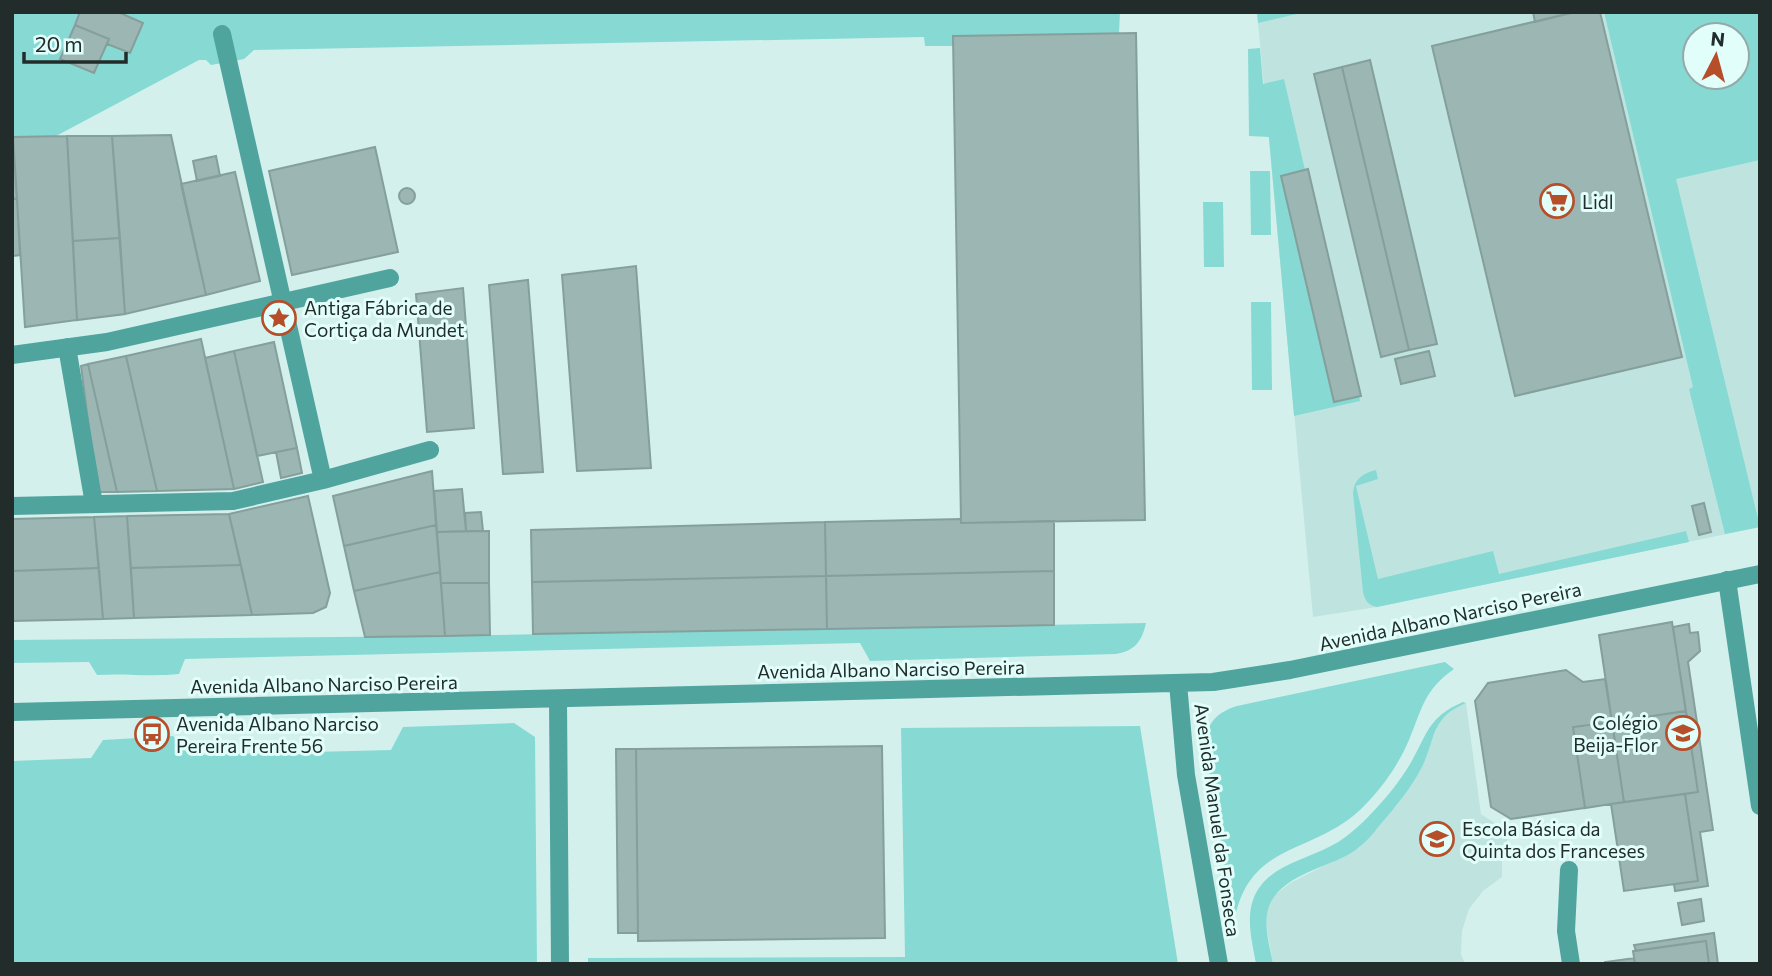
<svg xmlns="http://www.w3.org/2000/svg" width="1772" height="976" viewBox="0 0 1772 976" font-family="Commissioner,sans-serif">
  <rect width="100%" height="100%" fill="#d4f0ed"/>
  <path fill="#bfe4e0" d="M 1257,12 L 1636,12 L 1676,178 L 1760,160 L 1760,527 L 1377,607 L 1313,617 Z
    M 1466,703 L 1481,814 L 1509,832 L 1502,863 L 1502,877 L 1483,891 L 1469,909 L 1462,931 L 1461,954 L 1465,964 L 1273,964 L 1266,924 L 1267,908 L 1275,895 L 1290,883 L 1359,848 L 1397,805 L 1412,783 L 1422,765 L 1440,720 L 1452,709 Z"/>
  <path fill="#86dad3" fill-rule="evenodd" d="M 12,12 L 1120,12 L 1119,33 L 953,36 L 953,46 L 925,46 L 924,37 L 254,50 L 244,59 L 211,65 L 206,60 L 199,60 L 56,136 L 12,137 Z
    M 1257,12 L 1305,12 L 1258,23 Z
    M 1604,12 L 1760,12 L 1760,160 L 1676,179 L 1760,527 L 1725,534 L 1689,389 L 1693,387 ZM 1695,35 L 1737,35 L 1737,77 L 1695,77 Z
    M 1260,48 L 1263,84 L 1284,79 L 1305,170 L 1281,176 L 1334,401 L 1359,396 L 1360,401 L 1294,416 L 1269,137 L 1249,136 L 1248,49 Z
    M 1250,171 L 1270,171 L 1271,235 L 1251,235 Z
    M 1203,202 L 1223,202 L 1224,267 L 1204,267 Z
    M 1251,302 L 1271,302 L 1272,390 L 1252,390 Z
    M 1376,470 L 1378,479 L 1356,486 L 1378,579 L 1493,551 L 1499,574 L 1686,531 L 1689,542 L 1377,607 C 1368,605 1365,601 1363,592 L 1353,493 C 1354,479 1363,473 1376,470 Z
    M 1146,623 C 1142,641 1135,651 1116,654 L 870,661 L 860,643 L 185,659 L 179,674 C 151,677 125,673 97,675 L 89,662 L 12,663 L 12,640 L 445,636 Z
    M 1445,662 L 1454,669 C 1424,690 1422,709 1409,740 C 1398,766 1380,791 1360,810 C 1310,856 1249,841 1234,922 L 1205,748 C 1206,724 1215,713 1237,706 Z
    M 1463,702 L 1466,703 C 1432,717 1436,736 1423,765 C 1412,787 1395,808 1379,826 C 1373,834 1365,843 1357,849 C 1332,867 1293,871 1274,897 C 1260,916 1269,942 1273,964 L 1256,964 C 1252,940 1244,914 1257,891 C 1273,865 1304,860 1329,847 C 1342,841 1352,832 1363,822 C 1379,806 1395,788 1407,769 C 1427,738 1425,718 1463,702 Z
    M 514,723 L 535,737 L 537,964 L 12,964 L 12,761 L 91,758 L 103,740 L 173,736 L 189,755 L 391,750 L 403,727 Z
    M 1140,726 L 1178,964 L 588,964 L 588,958 L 905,957 L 901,728 Z"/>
  <path fill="#9bb6b3" stroke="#849f9c" stroke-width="2" d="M 80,12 L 118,12 L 143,23 L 130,53 L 107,44 L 109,39 L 75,25 Z
    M 1533,12 L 1575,12 L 1535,22 Z
    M 1575,12 L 1600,12 L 1682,357 L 1515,396 L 1432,46 Z
    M 75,25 L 109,39 L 94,73 L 60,59 Z
    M 1136,33 L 1145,520 L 961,523 L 953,36 Z
    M 1370,60 L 1437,344 L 1409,350 L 1342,67 Z
    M 1342,67 L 1409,350 L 1381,357 L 1314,74 Z
    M 171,135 L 206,295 L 125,314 L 112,136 Z
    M 67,136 L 77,320 L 25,327 L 13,137 Z
    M 67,136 L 112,136 L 120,238 L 73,241 Z
    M 12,137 L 13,137 L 17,199 L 12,198 Z
    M 375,147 L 398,252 L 292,275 L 269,171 Z
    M 216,156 L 220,176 L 197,181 L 193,161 Z
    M 1308,169 L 1361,396 L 1334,402 L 1281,176 Z
    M 235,172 L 260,281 L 206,295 L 181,184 Z
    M399 196a8 8 0 1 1 16 0a8 8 0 1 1-16 0Z
    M 12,198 L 17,199 L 20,255 L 12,256 Z
    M 120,238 L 125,314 L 77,320 L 73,241 Z
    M 636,266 L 651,468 L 577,471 L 562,275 Z
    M 528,280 L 543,472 L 503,474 L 489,285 Z
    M 463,288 L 474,428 L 427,432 L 416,294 Z
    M 201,339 L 234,489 L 157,491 L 126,356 Z
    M 274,342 L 297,448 L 257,456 L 234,351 Z
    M 234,351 L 263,482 L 234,489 L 205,358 Z
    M 1429,351 L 1435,376 L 1401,384 L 1395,359 Z
    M 126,356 L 157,491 L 117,492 L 88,364 Z
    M 88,364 L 117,492 L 97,492 L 81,366 Z
    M 297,448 L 302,473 L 281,478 L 276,452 Z
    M 432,471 L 436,525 L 344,546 L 333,496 Z
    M 462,489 L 466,531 L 437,532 L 434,491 Z
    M 308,496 L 330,593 L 326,607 L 313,613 L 252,615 L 229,514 Z
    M 1704,503 L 1711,532 L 1699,535 L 1692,506 Z
    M 481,512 L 483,531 L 466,531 L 465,513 Z
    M 229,514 L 241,565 L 131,568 L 127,516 Z
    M 127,516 L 134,618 L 103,619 L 94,517 Z
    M 94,517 L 99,568 L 12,571 L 12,519 Z
    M 961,519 L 961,523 L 1054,521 L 1054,571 L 826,576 L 825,522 Z
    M 825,522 L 826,576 L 532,582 L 531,530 Z
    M 436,525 L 440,572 L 354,591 L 344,546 Z
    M 489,531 L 489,583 L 441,583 L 437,532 Z
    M 241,565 L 252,615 L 134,618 L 131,568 Z
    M 99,568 L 103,619 L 12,621 L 12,571 Z
    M 1054,571 L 1054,625 L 827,629 L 826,576 Z
    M 440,572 L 445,636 L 365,637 L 354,591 Z
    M 826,576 L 827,629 L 533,634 L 532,582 Z
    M 441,583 L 489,583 L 490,635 L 445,636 Z
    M 1672,622 L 1686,711 L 1612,722 L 1599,635 Z
    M 1689,624 L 1690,633 L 1698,632 L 1700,651 L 1688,662 L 1713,830 L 1700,832 L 1708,886 L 1675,891 L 1674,884 L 1698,881 L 1685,794 L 1698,792 L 1673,627 Z
    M 1566,670 L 1583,682 L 1605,679 L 1612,722 L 1573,727 L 1585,808 L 1511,819 L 1491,807 L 1475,701 L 1488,683 Z
    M 1686,711 L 1698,792 L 1624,802 L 1612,722 Z
    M 1612,722 L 1624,802 L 1585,808 L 1573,727 Z
    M 882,746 L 885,938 L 638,941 L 636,749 Z
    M 616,749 L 636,749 L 638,933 L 618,933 Z
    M 1685,794 L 1698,881 L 1624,891 L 1611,804 Z
    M 1701,899 L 1704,921 L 1682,925 L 1678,903 Z
    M 1714,933 L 1718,964 L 1709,964 L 1706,941 L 1636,951 L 1634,945 Z
    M 1706,941 L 1709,964 L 1635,964 L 1633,951 Z
    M 1634,958 L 1635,964 L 1605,964 L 1605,962 Z"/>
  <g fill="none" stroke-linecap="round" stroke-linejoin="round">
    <path stroke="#4fa49e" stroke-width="18" d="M 222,34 L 323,480 L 430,450
      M 67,347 L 94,504
      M 12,355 L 107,342 L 390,278
      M 12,506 L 233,501 L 323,480
      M 1727,580 L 1760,806
      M 558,699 L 560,964
      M 1569,870 L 1566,931 L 1571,964"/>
    <path stroke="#4fa49e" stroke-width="18" d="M 1178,683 L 1186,775 L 1219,964
      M 12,712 L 1213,682 L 1290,670 L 1760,574"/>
  </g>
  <defs>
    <g id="supermarket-ring" transform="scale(1.75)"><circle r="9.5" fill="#e1fefb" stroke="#b64e2a" stroke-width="1.5"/><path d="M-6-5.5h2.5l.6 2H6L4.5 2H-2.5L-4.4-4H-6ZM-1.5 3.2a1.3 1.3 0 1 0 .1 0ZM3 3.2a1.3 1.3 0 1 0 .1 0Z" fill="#b64e2a"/></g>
    <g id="sight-ring" transform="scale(1.75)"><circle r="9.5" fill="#e1fefb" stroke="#b64e2a" stroke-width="1.5"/><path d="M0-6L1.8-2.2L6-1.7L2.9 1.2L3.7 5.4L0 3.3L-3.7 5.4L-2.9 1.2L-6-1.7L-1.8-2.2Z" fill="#b64e2a"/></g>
    <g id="school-ring" transform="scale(1.75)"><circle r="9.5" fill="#e1fefb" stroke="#b64e2a" stroke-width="1.5"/><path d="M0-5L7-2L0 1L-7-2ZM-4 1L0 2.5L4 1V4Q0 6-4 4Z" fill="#b64e2a"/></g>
    <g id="bus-ring" transform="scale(1.75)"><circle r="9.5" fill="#e1fefb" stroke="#b64e2a" stroke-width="1.5"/><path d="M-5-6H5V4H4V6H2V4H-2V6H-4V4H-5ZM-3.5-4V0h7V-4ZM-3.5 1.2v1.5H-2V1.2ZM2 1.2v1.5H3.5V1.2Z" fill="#b64e2a"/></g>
  </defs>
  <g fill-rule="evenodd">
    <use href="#supermarket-ring" x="1557" y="201"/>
    <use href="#sight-ring" x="279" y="318"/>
    <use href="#school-ring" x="1683" y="733"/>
    <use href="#bus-ring" x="152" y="734"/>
    <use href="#school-ring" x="1437" y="839"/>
  </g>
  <g text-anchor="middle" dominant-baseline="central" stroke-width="6" stroke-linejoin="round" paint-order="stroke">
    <g font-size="19" fill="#222d2b" stroke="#e1fefb" text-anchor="start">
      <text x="1582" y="201">Lidl</text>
      <text x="304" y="307">Antiga Fábrica de<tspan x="304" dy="22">Cortiça da Mundet</tspan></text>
      <text x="1658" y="722" text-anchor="end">Colégio<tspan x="1658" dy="22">Beija-Flor</tspan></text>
      <text x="176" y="723">Avenida Albano Narciso<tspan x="176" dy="22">Pereira Frente 56</tspan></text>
      <text x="1462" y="828">Escola Básica da<tspan x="1462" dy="22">Quinta dos Franceses</tspan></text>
    </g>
    <g font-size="19" fill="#222d2b" stroke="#e1fefb">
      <text transform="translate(1450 616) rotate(-12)">Avenida Albano Narciso Pereira</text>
      <text transform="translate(891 669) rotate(-1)">Avenida Albano Narciso Pereira</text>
      <text transform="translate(324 684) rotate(-1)">Avenida Albano Narciso Pereira</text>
      <text transform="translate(1218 820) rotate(82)">Avenida Manuel da Fonseca</text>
    </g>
  </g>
  <rect width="1772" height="976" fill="none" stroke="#222d2b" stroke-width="28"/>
  <g transform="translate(1716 56) rotate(6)"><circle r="33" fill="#e1fefb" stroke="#95aaa8" stroke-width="2"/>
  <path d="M0-5L12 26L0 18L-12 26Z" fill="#b64e2a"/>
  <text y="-10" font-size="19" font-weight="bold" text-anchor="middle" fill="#222d2b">N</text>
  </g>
  <path d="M24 52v10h102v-10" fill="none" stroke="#222d2b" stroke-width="3.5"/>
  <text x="35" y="52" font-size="21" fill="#222d2b" stroke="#e1fefb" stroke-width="5" paint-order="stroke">20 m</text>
</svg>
